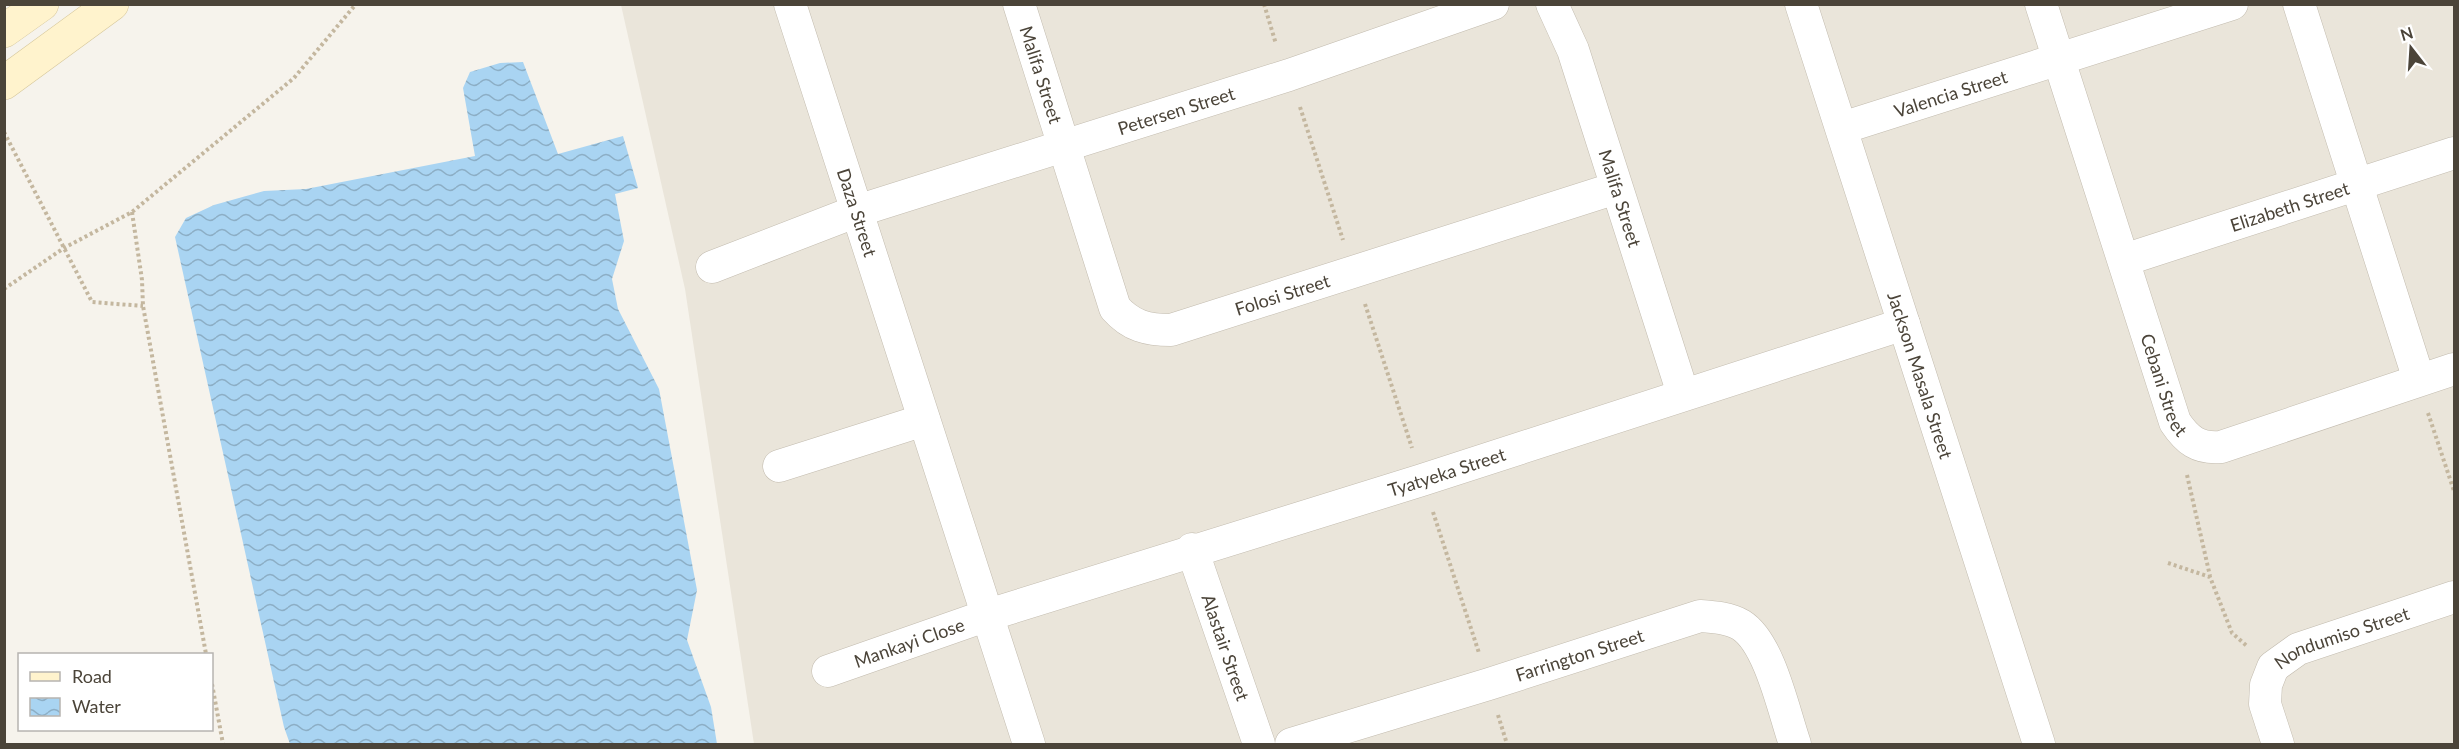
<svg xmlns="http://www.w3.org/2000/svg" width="2459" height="749" viewBox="0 0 2459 749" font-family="Lato,sans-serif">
  <defs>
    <pattern id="water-waves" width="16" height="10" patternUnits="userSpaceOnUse" patternTransform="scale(1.5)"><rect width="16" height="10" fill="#a9d4f2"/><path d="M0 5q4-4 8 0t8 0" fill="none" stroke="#8caec5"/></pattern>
  </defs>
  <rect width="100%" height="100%" fill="#f6f3ec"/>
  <path fill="#eae5da" d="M 621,5 L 2454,5 L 2454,744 L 754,744 L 685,289 Z"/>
  <path fill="url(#water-waves)" d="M 523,62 L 558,154 L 623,136 L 638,188 L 615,194 L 624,241 L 612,279 L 618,309 L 659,389 L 697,590 L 687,640 L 711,707 L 717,744 L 290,744 L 284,727 L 175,237 L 186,218 L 214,205 L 264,191 L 306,189 L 475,156 L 463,88 L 470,72 L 500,63 Z"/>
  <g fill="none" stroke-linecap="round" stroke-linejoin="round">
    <g stroke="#c2bbae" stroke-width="33">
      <g id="street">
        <path id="s1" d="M 790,4 L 1029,744"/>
        <path id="s2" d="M 1019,4 L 1115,308 C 1131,326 1147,330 1171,330 L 1616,188"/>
        <path id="s3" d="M 1552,4 L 1573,50 L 1683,394"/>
        <path id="s4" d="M 1801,4 L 2039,744"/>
        <path id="s5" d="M 2041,4 L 2175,422 C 2187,440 2198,449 2221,447 L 2454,369"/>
        <path d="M 2299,4 L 2419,380"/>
        <path id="s6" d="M 1842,128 L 2232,4"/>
        <path id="s7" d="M 2124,260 L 2454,153"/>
        <path id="s8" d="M 712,267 L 857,211 L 1289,75 L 1493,4"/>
        <path d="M 779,466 L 924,420"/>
        <path id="s9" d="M 1192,549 L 1259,744"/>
        <path id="s10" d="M 828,671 L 988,615 L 1422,480 L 1904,324"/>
        <path id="s11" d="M 1291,744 L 1489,684 L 1700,616 C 1715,617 1729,618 1741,625 C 1770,643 1784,713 1795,744"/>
        <path id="s12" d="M 2278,744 L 2265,704 L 2266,685 L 2273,667 L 2298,649 L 2454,597"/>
      </g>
    </g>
    <g stroke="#d6c79b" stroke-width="34">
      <path id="secondary" d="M 4,31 L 42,4
        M 4,83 L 112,4"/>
    </g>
    <path stroke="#c4b79f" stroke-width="4" stroke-dasharray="3 3" stroke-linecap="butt" d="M 1264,4 L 1276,44
      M 1300,107 L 1343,240
      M 4,132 L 92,302 L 143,306
      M 132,212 L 142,280 L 143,306 L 206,654
      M 4,289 L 64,248 L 132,212 L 294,78 L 356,4
      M 1365,304 L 1412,448
      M 2428,413 L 2454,491
      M 2187,475 L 2210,576
      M 1433,512 L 1479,653
      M 2168,563 L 2210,577 L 2232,633 L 2247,646
      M 212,684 L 223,744
      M 1498,715 L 1507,744"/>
    <use href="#street" stroke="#fff" stroke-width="32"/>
    <use href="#secondary" stroke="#fff3cd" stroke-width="33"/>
  </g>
  <g text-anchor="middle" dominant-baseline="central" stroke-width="6" stroke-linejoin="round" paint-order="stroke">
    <g font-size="18" fill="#4b4439" stroke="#fff">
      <text stroke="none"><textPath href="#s2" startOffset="74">Malifa Street</textPath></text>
      <text stroke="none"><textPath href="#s6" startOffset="114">Valencia Street</textPath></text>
      <text stroke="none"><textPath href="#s8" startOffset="490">Petersen Street</textPath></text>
      <text stroke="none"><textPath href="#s3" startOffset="206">Malifa Street</textPath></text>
      <text stroke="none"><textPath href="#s7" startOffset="174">Elizabeth Street</textPath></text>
      <text stroke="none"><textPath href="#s1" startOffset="219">Daza Street</textPath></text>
      <text stroke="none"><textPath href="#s2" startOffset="498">Folosi Street</textPath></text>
      <text stroke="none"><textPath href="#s4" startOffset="390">Jackson Masala Street</textPath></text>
      <text stroke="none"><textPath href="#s5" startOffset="400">Cebani Street</textPath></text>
      <text stroke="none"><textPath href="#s10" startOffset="650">Tyatyeka Street</textPath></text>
      <text stroke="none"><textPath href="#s12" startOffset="156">Nondumiso Street</textPath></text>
      <text stroke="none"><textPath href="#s10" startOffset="86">Mankayi Close</textPath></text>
      <text stroke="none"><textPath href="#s9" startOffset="104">Alastair Street</textPath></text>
      <text stroke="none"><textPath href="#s11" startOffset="302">Farrington Street</textPath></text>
    </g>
  </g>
  <rect width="2459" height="749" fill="none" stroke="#4b4439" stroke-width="12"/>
  <rect x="18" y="653" width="195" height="78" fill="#ffffff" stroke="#b7b4b0" stroke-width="1.5"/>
  <rect x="30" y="672" width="30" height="9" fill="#fff3cd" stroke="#b7b4b0" stroke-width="1.5"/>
  <text x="72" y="683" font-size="18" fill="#4b4439">Road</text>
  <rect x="30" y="698" width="30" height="18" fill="url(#water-waves)" stroke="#b7b4b0" stroke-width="1.5"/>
  <text x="72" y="713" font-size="18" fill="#4b4439">Water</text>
  <g transform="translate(2411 48) rotate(343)" stroke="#ffffff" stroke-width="4.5" paint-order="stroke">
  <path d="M0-4.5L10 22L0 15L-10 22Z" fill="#4b4439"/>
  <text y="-9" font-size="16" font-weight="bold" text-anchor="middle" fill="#4b4439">N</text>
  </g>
</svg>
